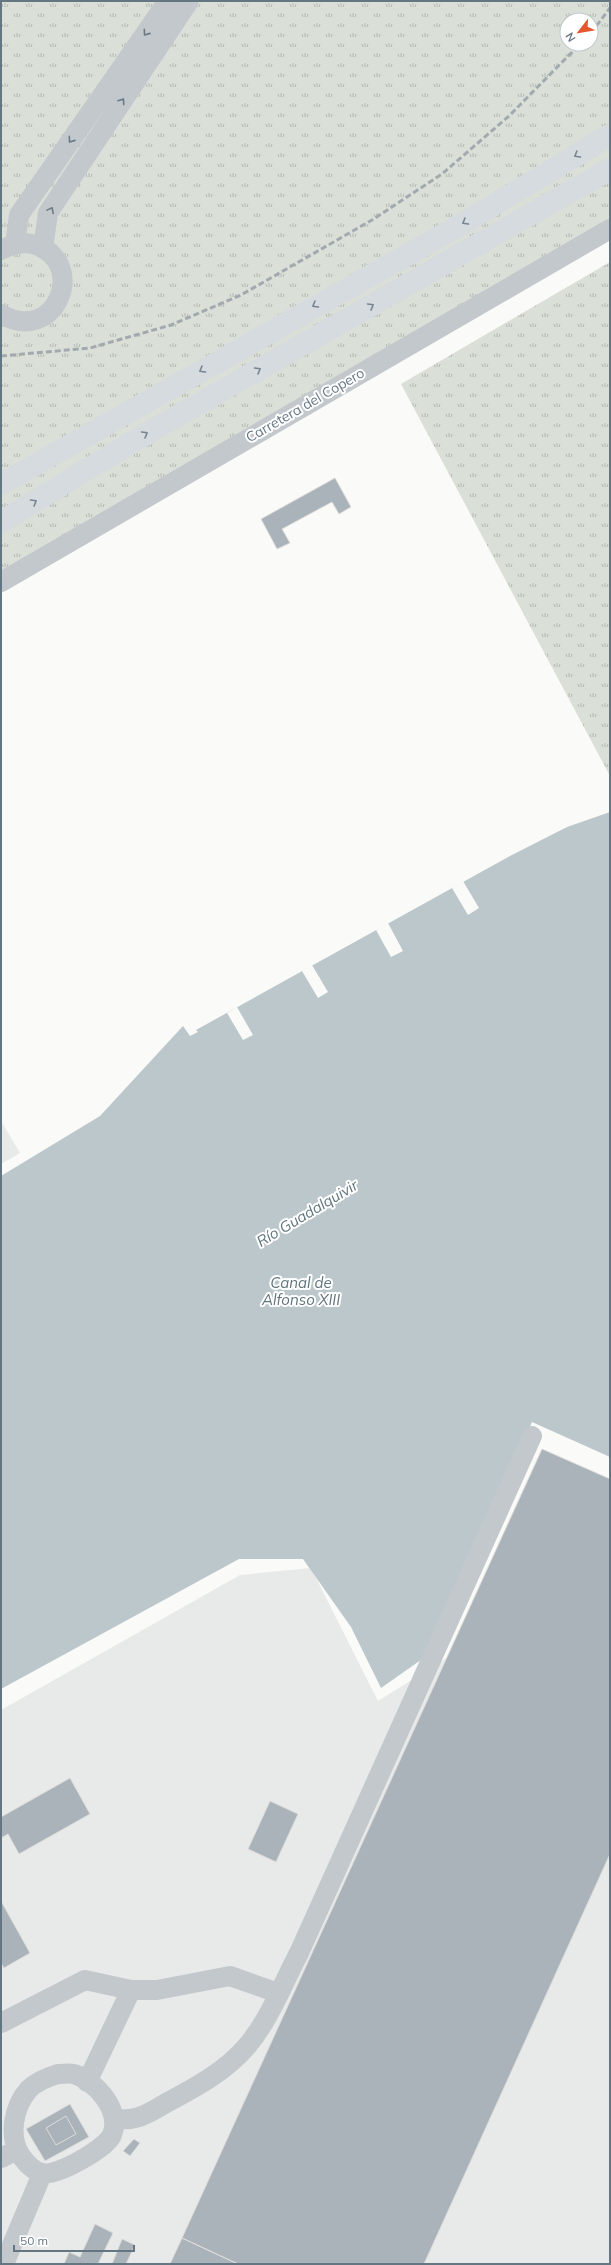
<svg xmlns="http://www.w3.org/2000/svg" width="611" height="2265" viewBox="0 0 611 2265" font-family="Mulish,sans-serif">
  <defs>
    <pattern id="grass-tufts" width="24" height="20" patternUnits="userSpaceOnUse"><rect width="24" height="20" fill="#dadfd7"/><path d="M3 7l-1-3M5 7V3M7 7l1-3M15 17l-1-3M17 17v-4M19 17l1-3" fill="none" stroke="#b4b9b4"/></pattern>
  </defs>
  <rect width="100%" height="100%" fill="#fafaf8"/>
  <path fill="#e8e9e9" d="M 1,1121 L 20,1153 L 1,1164 Z
    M 542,1449 L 610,1479 L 610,2264 L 1,2264 L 1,1710 L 240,1575 L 311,1568 L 378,1701 L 448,1657 Z"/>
  <path fill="url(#grass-tufts)" fill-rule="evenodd" d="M 1,1 L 610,1 L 610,229 L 1,574 ZM 567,20 L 591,20 L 591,44 L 567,44 Z
    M 610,262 L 610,776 L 401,384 Z"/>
  <path fill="#bbc7cb" d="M 610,812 L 610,1457 L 532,1422 L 475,1552 L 445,1643 L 381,1688 L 351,1627 L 303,1559 L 239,1559 L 1,1689 L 1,1176 L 100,1116 L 183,1026 L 190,1036 L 198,1032 L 196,1030 L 510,856 L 567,827 Z"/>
  <path fill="#fafaf8" d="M 463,881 L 479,908 L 468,915 L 452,888 Z
    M 388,923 L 403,951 L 391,957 L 376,930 Z
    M 312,965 L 328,992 L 318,998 L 302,971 Z
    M 237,1007 L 253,1035 L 243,1040 L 227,1013 Z"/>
  <path fill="#aab3b9" stroke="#dcdcda" d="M 335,478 L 351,507 L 339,514 L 332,502 L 282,529 L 290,543 L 277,549 L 261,519 Z
    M 542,1449 L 610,1479 L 610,1854 L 424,2264 L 238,2264 L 182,2238 Z
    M 70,1778 L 90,1814 L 19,1854 L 8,1834 L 1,1838 L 1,1817 Z
    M 270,1801 L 298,1814 L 276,1862 L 248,1849 Z
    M 1,1901 L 30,1953 L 4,1968 L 1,1963 Z
    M 70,2104 L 89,2137 L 45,2161 L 26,2129 Z
    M 66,2116 L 76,2134 L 56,2145 L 46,2128 Z
    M 134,2139 L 140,2143 L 130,2156 L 123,2151 Z
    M 95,2224 L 113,2233 L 98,2264 L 64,2264 L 69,2252 L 80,2257 Z
    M 182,2238 L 238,2264 L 170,2264 Z
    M 122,2239 L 135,2245 L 126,2264 L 112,2264 Z"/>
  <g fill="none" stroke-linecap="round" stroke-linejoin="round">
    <path stroke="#c3c8cc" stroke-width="20" d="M 15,244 L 19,215 L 168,1
      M 43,248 L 48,213 L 189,1
      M 1,250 C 12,244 24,241 36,245 C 89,264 55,346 1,314
      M 1,582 L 610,229
      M 1,2023 L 85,1980 L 131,1990 L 157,1990 L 230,1976 L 278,1993
      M 58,2074 C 63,2074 69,2073 74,2074 C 96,2081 122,2111 112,2135 C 106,2148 57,2177 42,2173 C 33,2171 26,2163 21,2156 C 8,2137 13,2107 29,2089 C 37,2081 48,2077 58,2074 Z
      M 87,2082 L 131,1990
      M 115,2118 C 136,2123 150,2112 168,2102 C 196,2087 226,2071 247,2046 C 270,2019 283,1983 299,1953 L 532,1436
      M 1,2158 L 17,2150
      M 4,2264 L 42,2174"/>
    <path stroke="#d6dbdf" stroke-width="22" d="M 1,484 L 464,223 L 610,135
      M 1,522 L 139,438 L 610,169"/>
    <path stroke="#a2aab0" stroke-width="3" stroke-dasharray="6 3" stroke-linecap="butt" d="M 591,33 L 610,8
      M 1,356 L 90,348 L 171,325 L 241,295 L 372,220 L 442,174 L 509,116 L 580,44"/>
  </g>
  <defs><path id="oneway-chevron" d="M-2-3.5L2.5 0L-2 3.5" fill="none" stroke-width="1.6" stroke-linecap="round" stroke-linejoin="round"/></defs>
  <g stroke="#6a7a87">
    <use href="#oneway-chevron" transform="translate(146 33) rotate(125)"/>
    <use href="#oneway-chevron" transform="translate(122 101) rotate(-56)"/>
    <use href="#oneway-chevron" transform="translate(71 140) rotate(125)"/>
    <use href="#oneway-chevron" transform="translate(51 210) rotate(-62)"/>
  </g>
  <g stroke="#768591">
    <use href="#oneway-chevron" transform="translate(577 155) rotate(149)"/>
    <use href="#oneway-chevron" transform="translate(465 222) rotate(150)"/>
    <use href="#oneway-chevron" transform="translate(315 305) rotate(150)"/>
    <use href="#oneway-chevron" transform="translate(371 306) rotate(-30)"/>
    <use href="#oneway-chevron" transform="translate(202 370) rotate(150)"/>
    <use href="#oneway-chevron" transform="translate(258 370) rotate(-30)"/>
    <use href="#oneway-chevron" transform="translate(145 434) rotate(-30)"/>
    <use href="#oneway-chevron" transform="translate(34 502) rotate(-31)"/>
  </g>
  <g text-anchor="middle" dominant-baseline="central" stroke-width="4" stroke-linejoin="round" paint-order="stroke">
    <g font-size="14" fill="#657683" stroke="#fff">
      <text transform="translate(305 405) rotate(-30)">Carretera del Copero</text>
    </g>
    <g font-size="15" font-style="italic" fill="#60757c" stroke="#fff">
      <text transform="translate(307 1213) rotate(-31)">Río Guadalquivir</text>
      <text x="301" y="1282">Canal de<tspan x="301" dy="17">Alfonso XIII</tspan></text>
    </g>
  </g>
  <rect width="611" height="2265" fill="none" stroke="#657683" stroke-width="4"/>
  <g transform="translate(579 32) rotate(239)"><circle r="19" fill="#ffffff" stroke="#c1c8cd"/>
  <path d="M0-3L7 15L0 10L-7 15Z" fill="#e4572e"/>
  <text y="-6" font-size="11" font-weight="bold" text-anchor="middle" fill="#657683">N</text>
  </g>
  <path d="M14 2245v6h120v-6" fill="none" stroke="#657683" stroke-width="2"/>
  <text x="20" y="2245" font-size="12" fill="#657683" stroke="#ffffff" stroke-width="3" paint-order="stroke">50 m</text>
</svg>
